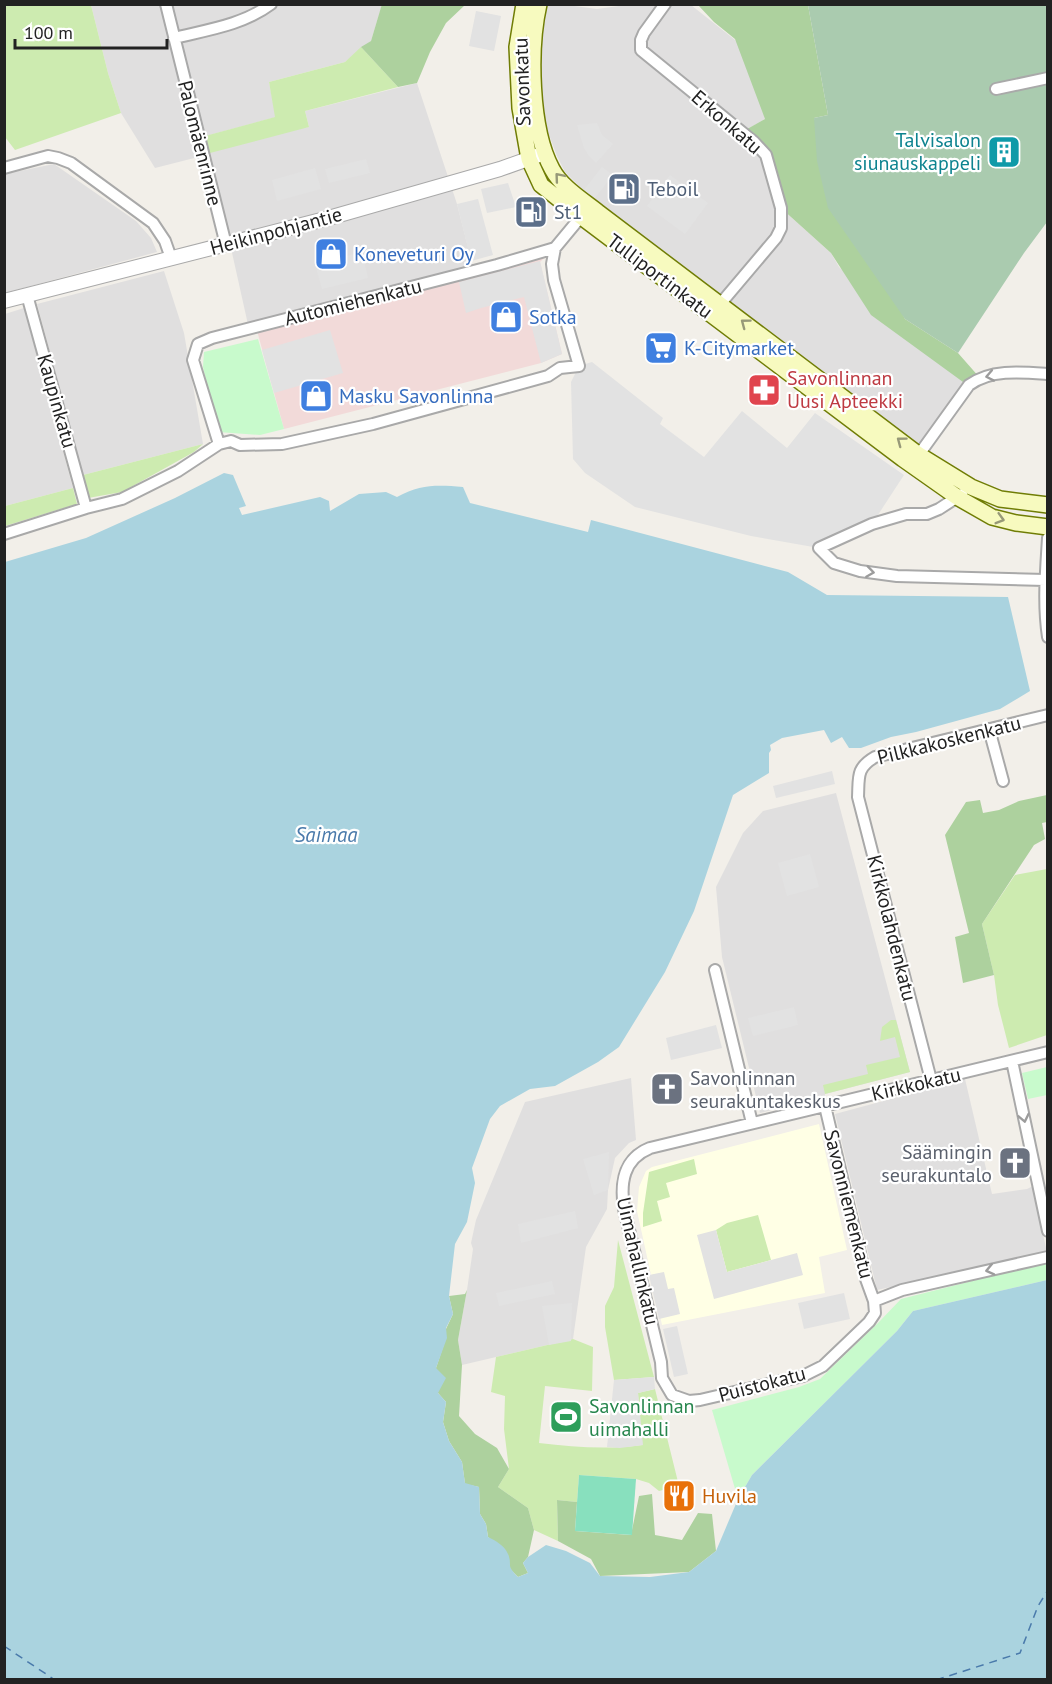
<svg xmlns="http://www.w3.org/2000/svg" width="1052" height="1684" viewBox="0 0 1052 1684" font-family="'PT Sans',sans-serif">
  <rect width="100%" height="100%" fill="#f2efe9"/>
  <path fill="#e0dfdf" d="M 633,4 L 691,5 L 749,51 L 765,119 L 743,132 L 766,155 L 781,208 L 831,253 L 839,267 L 969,385 L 924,449 L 723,300 L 580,187 L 565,172 L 557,156 L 548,132 L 543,109 L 539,65 L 542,23 L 547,5 L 567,5 L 597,9 Z
    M 91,5 L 382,5 L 371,41 L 345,62 L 269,82 L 276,117 L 206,136 L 309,127 L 305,111 L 417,83 L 457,204 L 474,271 L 249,329 L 210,154 L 155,168 L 121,113 L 108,73 Z
    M 54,164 L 136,221 L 151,238 L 157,252 L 5,293 L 5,174 Z
    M 164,271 L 184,333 L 203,444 L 83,475 L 37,304 Z
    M 24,308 L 73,488 L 5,506 L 5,314 Z
    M 836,793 L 910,1072 L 825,1094 L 825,1097 L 760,1113 L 722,957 L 716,887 L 743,833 L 763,811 Z
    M 631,1078 L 636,1140 L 629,1143 L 615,1158 L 608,1190 L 607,1209 L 586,1247 L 573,1339 L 462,1365 L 458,1340 L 467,1290 L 473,1249 L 471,1243 L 476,1220 L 525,1102 Z
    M 965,1079 L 992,1194 L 1027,1189 L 1033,1186 L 1047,1253 L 877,1290 L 835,1114 Z"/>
  <path fill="#f2dad9" d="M 555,248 L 540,262 L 562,354 L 541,363 L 284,429 L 256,327 Z"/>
  <path fill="#ffffe5" d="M 819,1124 L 847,1250 L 819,1257 L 825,1293 L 662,1325 L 637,1211 L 639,1187 L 646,1171 L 652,1167 Z"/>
  <path fill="#cdebb0" d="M 4,5 L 91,5 L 108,73 L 121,113 L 15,150 L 5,137 Z
    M 361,47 L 398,87 L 305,111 L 309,127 L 210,153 L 205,136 L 275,117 L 269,82 L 345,62 Z
    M 203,444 L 194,452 L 122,492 L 88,498 L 83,475 Z
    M 73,488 L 77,504 L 5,526 L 5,506 Z
    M 1047,869 L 1047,1035 L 1009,1048 L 998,1005 L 994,975 L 982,924 L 1015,875 Z
    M 891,1020 L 896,1020 L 910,1072 L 825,1094 L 823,1085 L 868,1074 L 866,1065 L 900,1057 L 895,1037 L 880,1041 L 882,1027 Z
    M 694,1159 L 697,1174 L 666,1183 L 670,1197 L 657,1201 L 662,1221 L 643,1227 L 643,1213 L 649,1172 Z
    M 758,1215 L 771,1260 L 727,1272 L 716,1230 L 727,1223 Z
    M 618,1240 L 654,1377 L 614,1380 L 605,1327 L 605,1306 L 614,1287 Z
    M 573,1339 L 593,1347 L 592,1391 L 545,1386 L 539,1443 C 574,1447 607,1450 642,1445 L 638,1393 L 655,1389 L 679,1486 L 659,1491 L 649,1483 L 636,1479 L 579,1475 L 577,1502 L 557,1500 L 558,1541 L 534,1530 L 528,1508 L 498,1487 L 509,1469 L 504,1429 L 505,1396 L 491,1392 L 496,1357 Z"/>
  <path fill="#add19e" d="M 382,4 L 465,5 L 446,23 L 430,52 L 417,83 L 398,87 L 361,47 L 371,41 Z
    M 698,5 L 808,5 L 828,115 L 814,118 L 905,319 L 958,353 L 980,378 L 969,385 L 963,382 L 871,315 L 831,253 L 781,208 L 766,155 L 742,132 L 765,119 L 735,39 L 714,22 Z
    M 1047,795 L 1047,822 L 1042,823 L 1045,839 L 1034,845 L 982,924 L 994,975 L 963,983 L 955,937 L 969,933 L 945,835 L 966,802 L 980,800 L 983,813 L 999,810 L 1019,801 Z
    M 467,1290 L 458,1340 L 462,1365 L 459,1416 L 475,1434 L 497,1448 L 509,1469 L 498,1487 L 528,1508 L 534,1530 L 528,1557 L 523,1563 L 528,1573 L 518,1577 L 510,1569 L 508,1555 L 488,1537 L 486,1524 L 480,1514 L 479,1487 L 465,1484 L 462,1462 L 449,1441 L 443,1422 L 446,1402 L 438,1393 L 436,1368 L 446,1338 L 446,1329 L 453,1314 L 449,1296 L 465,1294 Z
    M 652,1494 L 655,1535 L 682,1540 L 698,1513 L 712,1514 L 716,1551 L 689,1572 L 600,1576 L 591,1559 L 558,1541 L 557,1500 L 577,1502 L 575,1531 L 631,1535 L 639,1496 Z"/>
  <path fill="#aacbaf" d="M 808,5 L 1047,5 L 1047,222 L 1024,253 L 958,353 L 905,319 L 828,208 L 817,161 L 814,118 L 828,115 Z"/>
  <path fill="#c8facc" d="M 258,339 L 284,429 L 260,435 L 218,432 L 203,367 L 204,352 Z
    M 1047,1067 L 1047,1095 L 1028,1099 L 1022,1073 Z
    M 1047,1262 L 1047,1280 L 913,1311 L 897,1331 L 752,1475 L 738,1499 L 712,1410 L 799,1387 L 820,1379 L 878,1323 L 901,1299 Z"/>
  <path fill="#88e0be" d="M 579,1475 L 636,1479 L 632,1535 L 575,1531 Z"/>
  <path fill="#e2e2e2" d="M 476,11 L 501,16 L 494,51 L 469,46 Z
    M 597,123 L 602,135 L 613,144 L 596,163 L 589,156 L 584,148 L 577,125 Z
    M 366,159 L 370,173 L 329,183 L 325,169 Z
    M 602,167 L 613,175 L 594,199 L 583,191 Z
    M 315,168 L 321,189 L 277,201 L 272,180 Z
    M 670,175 L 708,203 L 685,234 L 647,206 Z
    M 508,183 L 516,207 L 487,213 L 481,189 Z
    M 478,199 L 493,255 L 471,261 L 457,204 Z
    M 362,252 L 368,278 L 322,289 L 315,264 Z
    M 540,261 L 562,354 L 541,363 L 524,297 L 481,308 L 466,313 L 459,282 Z
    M 330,330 L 343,373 L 274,393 L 262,350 Z
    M 592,362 L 663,418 L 660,424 L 704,457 L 742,411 L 787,448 L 815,413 L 904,475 L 872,524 L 819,548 L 751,536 L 635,507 L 585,473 L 573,459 L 571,382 L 579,366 Z
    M 832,771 L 835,784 L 776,798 L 773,786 Z
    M 810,854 L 819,887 L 787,896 L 778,863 Z
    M 794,1007 L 798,1025 L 753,1036 L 748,1018 Z
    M 716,1025 L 722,1048 L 671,1060 L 666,1038 Z
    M 609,1152 L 608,1190 L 594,1195 L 583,1159 Z
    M 575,1211 L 578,1228 L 521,1243 L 518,1224 Z
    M 716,1230 L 727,1272 L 797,1253 L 803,1275 L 714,1299 L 697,1235 Z
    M 664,1272 L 668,1289 L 674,1288 L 680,1314 L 659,1319 L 649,1275 Z
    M 552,1281 L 555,1294 L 499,1306 L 496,1293 Z
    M 844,1293 L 850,1319 L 804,1329 L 798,1303 Z
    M 572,1303 L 571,1341 L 549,1345 L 542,1306 Z
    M 677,1326 L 688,1374 L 674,1377 L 663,1329 Z
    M 654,1377 L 655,1389 L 638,1393 L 643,1445 L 620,1448 L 607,1447 L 614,1380 Z"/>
  <path fill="#aad3df" d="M 224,473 L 233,475 L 246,506 L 239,508 L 242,515 L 320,497 L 329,501 L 330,511 L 359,494 L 386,492 L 397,497 C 421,484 437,485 463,487 L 470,503 L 588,532 L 591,520 L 788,572 L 827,595 L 1008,597 L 1030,691 L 1000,709 L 916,732 L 891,737 L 861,748 L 849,748 L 842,737 L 831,743 L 824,730 L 782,738 L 770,745 L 771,750 L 769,753 L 769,773 L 733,795 L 694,911 L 665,972 L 619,1047 L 598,1062 L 555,1086 L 530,1089 L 500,1106 L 490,1119 L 472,1168 L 475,1183 L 467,1222 L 455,1244 L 449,1296 L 453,1314 L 446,1328 L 447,1338 L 436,1368 L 446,1378 L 438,1393 L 446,1402 L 443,1422 L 449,1441 L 462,1462 L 465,1483 L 479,1487 L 480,1514 L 486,1524 L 488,1537 C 496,1541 504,1545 508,1554 C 513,1566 505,1564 518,1577 L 528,1573 L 523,1563 L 528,1557 L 546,1545 L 566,1551 L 590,1563 L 600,1576 L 650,1577 L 689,1572 L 716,1551 L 738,1499 L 752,1475 L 897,1331 L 913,1311 L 1047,1280 L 1047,1679 L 5,1679 L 5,562 L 86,538 L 175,498 Z"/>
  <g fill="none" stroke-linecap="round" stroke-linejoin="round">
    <path stroke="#4a7aab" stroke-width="1.5" stroke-dasharray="8 6" stroke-linecap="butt" d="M 4,1646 L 55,1680
      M 936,1680 L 1020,1653 L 1038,1606 L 1048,1590"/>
    <g stroke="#a9a9a9" stroke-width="14">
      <path id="minor" d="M 166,4 L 226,245
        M 665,4 L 644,33 L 641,40 L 641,50 L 754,142 L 766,155 L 781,208 L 781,228 L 776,238 L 716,309
        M 174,38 C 207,30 243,25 271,4
        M 996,89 L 1048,78
        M 4,168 L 48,156 L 58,158 L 71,163 L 153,223 L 165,241 L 171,258
        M 27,295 L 86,508
        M 219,444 L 193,360 L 198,344 L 212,338 L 497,265 L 555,248 L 584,213
        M 915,460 L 969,385 C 991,369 1021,372 1048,374
        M 962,494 L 939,509 L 927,514 L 906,514 L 872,524 L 819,548 L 834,563 L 860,571 L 897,576 L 1045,580
        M 4,534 L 86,508 L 122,499 L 178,471 L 219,444 L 231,441 L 240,445 L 282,444 L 373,424 L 548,376 L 560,368 L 579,366 L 554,280 L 552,264 L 555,248
        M 1048,538 C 1046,571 1043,604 1048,637
        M 989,729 L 1003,781
        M 715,970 L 752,1123
        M 1012,1061 L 1048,1231
        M 931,1080 L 858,797 C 859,777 856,768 875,757 L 1048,715
        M 825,1106 L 866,1279 L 874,1301 L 875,1313 L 869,1322 L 823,1366 L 803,1376 L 700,1400 L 689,1401 L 672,1395 L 662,1378 L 661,1362 L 624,1209 C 620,1183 623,1159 650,1148 L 1048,1052
        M 874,1301 L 902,1290 L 1048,1257"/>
    </g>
    <g stroke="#a9a9a9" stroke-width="16">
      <path id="tertiary" d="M 4,301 L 325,219 L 500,169 L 545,153"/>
    </g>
    <g stroke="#707d05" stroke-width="18">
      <path id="secondary" d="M 524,4 L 517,47 L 520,108 L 529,159 L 541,185 L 575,212 L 903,459 L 957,497 L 992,517 L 1016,523 L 1048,527
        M 539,4 C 529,48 530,129 552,169 C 562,188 583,200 599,213 L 919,455 L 971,487 L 1000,499 L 1048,505"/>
    </g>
    <use href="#minor" stroke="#fff" stroke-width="10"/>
    <use href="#tertiary" stroke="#fff" stroke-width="14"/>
    <use href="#secondary" stroke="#f7fabf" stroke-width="15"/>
  </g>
  <defs><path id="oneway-chevron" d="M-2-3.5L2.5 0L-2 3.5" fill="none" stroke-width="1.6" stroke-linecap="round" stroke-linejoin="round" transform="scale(1.5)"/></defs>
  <g stroke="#979978">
    <use href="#oneway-chevron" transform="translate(559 177) rotate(-130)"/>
    <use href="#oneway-chevron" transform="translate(745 323) rotate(-143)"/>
    <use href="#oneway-chevron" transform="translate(901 441) rotate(-143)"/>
    <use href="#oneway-chevron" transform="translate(1000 519) rotate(16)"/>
  </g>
  <g stroke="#9c9c9c">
    <use href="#oneway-chevron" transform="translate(990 376) rotate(169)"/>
    <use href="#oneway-chevron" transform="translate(870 572) rotate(8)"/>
    <use href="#oneway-chevron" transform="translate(1024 1118) rotate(78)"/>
    <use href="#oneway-chevron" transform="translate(990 1270) rotate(167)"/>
  </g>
  <defs>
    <g id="building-square" transform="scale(1.725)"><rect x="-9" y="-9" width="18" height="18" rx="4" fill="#0f9aa8" stroke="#fff"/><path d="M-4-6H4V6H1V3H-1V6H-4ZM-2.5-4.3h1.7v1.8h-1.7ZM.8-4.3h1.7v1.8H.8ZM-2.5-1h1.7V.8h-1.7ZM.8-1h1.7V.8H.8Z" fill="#fff"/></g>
    <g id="fuel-square" transform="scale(1.725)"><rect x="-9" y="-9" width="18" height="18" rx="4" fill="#5c6f8a" stroke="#fff"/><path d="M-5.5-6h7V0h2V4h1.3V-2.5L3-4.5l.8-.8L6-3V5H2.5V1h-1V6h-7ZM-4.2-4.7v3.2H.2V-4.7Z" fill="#fff"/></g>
    <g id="shop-square" transform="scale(1.725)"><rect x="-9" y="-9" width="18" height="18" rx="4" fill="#3f7fe0" stroke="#fff"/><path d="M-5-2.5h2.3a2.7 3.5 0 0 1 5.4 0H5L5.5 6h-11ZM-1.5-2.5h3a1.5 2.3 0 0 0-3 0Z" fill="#fff"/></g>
    <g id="supermarket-square" transform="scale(1.725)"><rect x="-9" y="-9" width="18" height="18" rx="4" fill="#3f7fe0" stroke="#fff"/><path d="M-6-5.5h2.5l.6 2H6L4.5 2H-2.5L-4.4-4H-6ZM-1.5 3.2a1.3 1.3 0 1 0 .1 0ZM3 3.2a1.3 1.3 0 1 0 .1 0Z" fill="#fff"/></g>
    <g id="pharmacy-square" transform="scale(1.725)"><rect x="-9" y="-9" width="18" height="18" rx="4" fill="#e0444e" stroke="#fff"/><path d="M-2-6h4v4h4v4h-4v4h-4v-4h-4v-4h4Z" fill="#fff"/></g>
    <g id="church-square" transform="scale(1.725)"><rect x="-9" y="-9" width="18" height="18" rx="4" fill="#6b7280" stroke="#fff"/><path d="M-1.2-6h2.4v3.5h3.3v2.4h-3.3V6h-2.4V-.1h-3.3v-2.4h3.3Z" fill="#fff"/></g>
    <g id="stadium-square" transform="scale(1.725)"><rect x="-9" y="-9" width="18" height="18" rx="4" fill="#2e9e5b" stroke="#fff"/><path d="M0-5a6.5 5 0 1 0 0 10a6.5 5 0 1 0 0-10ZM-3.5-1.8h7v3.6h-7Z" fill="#fff"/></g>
    <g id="restaurant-square" transform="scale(1.725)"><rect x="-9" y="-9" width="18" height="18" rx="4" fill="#e8710a" stroke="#fff"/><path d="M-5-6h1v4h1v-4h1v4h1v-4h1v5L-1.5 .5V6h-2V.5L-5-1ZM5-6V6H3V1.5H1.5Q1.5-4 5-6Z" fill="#fff"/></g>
  </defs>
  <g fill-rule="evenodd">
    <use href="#building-square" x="1004" y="152"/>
    <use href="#fuel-square" x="624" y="189"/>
    <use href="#fuel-square" x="531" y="212"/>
    <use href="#shop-square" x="331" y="254"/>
    <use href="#shop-square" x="506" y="317"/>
    <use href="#supermarket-square" x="661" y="348"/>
    <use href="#pharmacy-square" x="764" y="390"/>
    <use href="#shop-square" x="316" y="396"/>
    <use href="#church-square" x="667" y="1089"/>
    <use href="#church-square" x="1015" y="1163"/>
    <use href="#stadium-square" x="566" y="1417"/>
    <use href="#restaurant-square" x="679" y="1496"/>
  </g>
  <g text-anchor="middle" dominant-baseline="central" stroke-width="4.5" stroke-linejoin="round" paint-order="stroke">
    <g font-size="20" fill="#222" stroke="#fff">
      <text transform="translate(522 82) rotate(-92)">Savonkatu</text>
      <text transform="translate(727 122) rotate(41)">Erkonkatu</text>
      <text transform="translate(200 143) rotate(76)">Palomäenrinne</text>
      <text transform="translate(276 231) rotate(-15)">Heikinpohjantie</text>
      <text transform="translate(660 276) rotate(37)">Tulliportinkatu</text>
      <text transform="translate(353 302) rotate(-14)">Automiehenkatu</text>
      <text transform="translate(57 401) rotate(74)">Kaupinkatu</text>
      <text transform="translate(949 740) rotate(-14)">Pilkkakoskenkatu</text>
      <text transform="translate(892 928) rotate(76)">Kirkkolahdenkatu</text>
      <text transform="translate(916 1084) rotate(-13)">Kirkkokatu</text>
      <text transform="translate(849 1204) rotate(76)">Savonniemenkatu</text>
      <text transform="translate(638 1261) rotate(77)">Uimahallinkatu</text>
      <text transform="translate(762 1384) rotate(-15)">Puistokatu</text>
    </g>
    <g font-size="20" fill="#0d838f" stroke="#fff" text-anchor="end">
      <text x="981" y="140">Talvisalon<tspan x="981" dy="23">siunauskappeli</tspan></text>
    </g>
    <g font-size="20" fill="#4e5e75" stroke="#fff" text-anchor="start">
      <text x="647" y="189">Teboil</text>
      <text x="554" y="212">St1</text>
    </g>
    <g font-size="20" fill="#366cbe" stroke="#fff" text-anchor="start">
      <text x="354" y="254">Koneveturi Oy</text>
      <text x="529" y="317">Sotka</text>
      <text x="684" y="348">K-Citymarket</text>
      <text x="339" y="396">Masku Savonlinna</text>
    </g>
    <g font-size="20" fill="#be3a42" stroke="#fff" text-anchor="start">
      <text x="787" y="378">Savonlinnan<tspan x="787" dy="23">Uusi Apteekki</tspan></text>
    </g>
    <g font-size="20" fill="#5b616d" stroke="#fff" text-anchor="start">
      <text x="690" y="1078">Savonlinnan<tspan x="690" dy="23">seurakuntakeskus</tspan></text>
      <text x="992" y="1152" text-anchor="end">Säämingin<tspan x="992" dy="23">seurakuntalo</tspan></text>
    </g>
    <g font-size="20" fill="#27864d" stroke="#fff" text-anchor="start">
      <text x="589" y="1406">Savonlinnan<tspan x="589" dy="23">uimahalli</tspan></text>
    </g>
    <g font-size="20" fill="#c56008" stroke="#fff" text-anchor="start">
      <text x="702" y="1496">Huvila</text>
    </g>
    <g font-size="21" font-style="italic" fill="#4a7aab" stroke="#fff">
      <text x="326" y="834">Saimaa</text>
    </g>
  </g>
  <rect width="1052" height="1684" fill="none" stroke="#222222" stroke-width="12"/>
  <path d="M15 39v9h152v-9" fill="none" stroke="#222222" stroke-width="3"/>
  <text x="24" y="39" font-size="18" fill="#222222" stroke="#ffffff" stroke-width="4.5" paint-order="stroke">100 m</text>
</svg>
